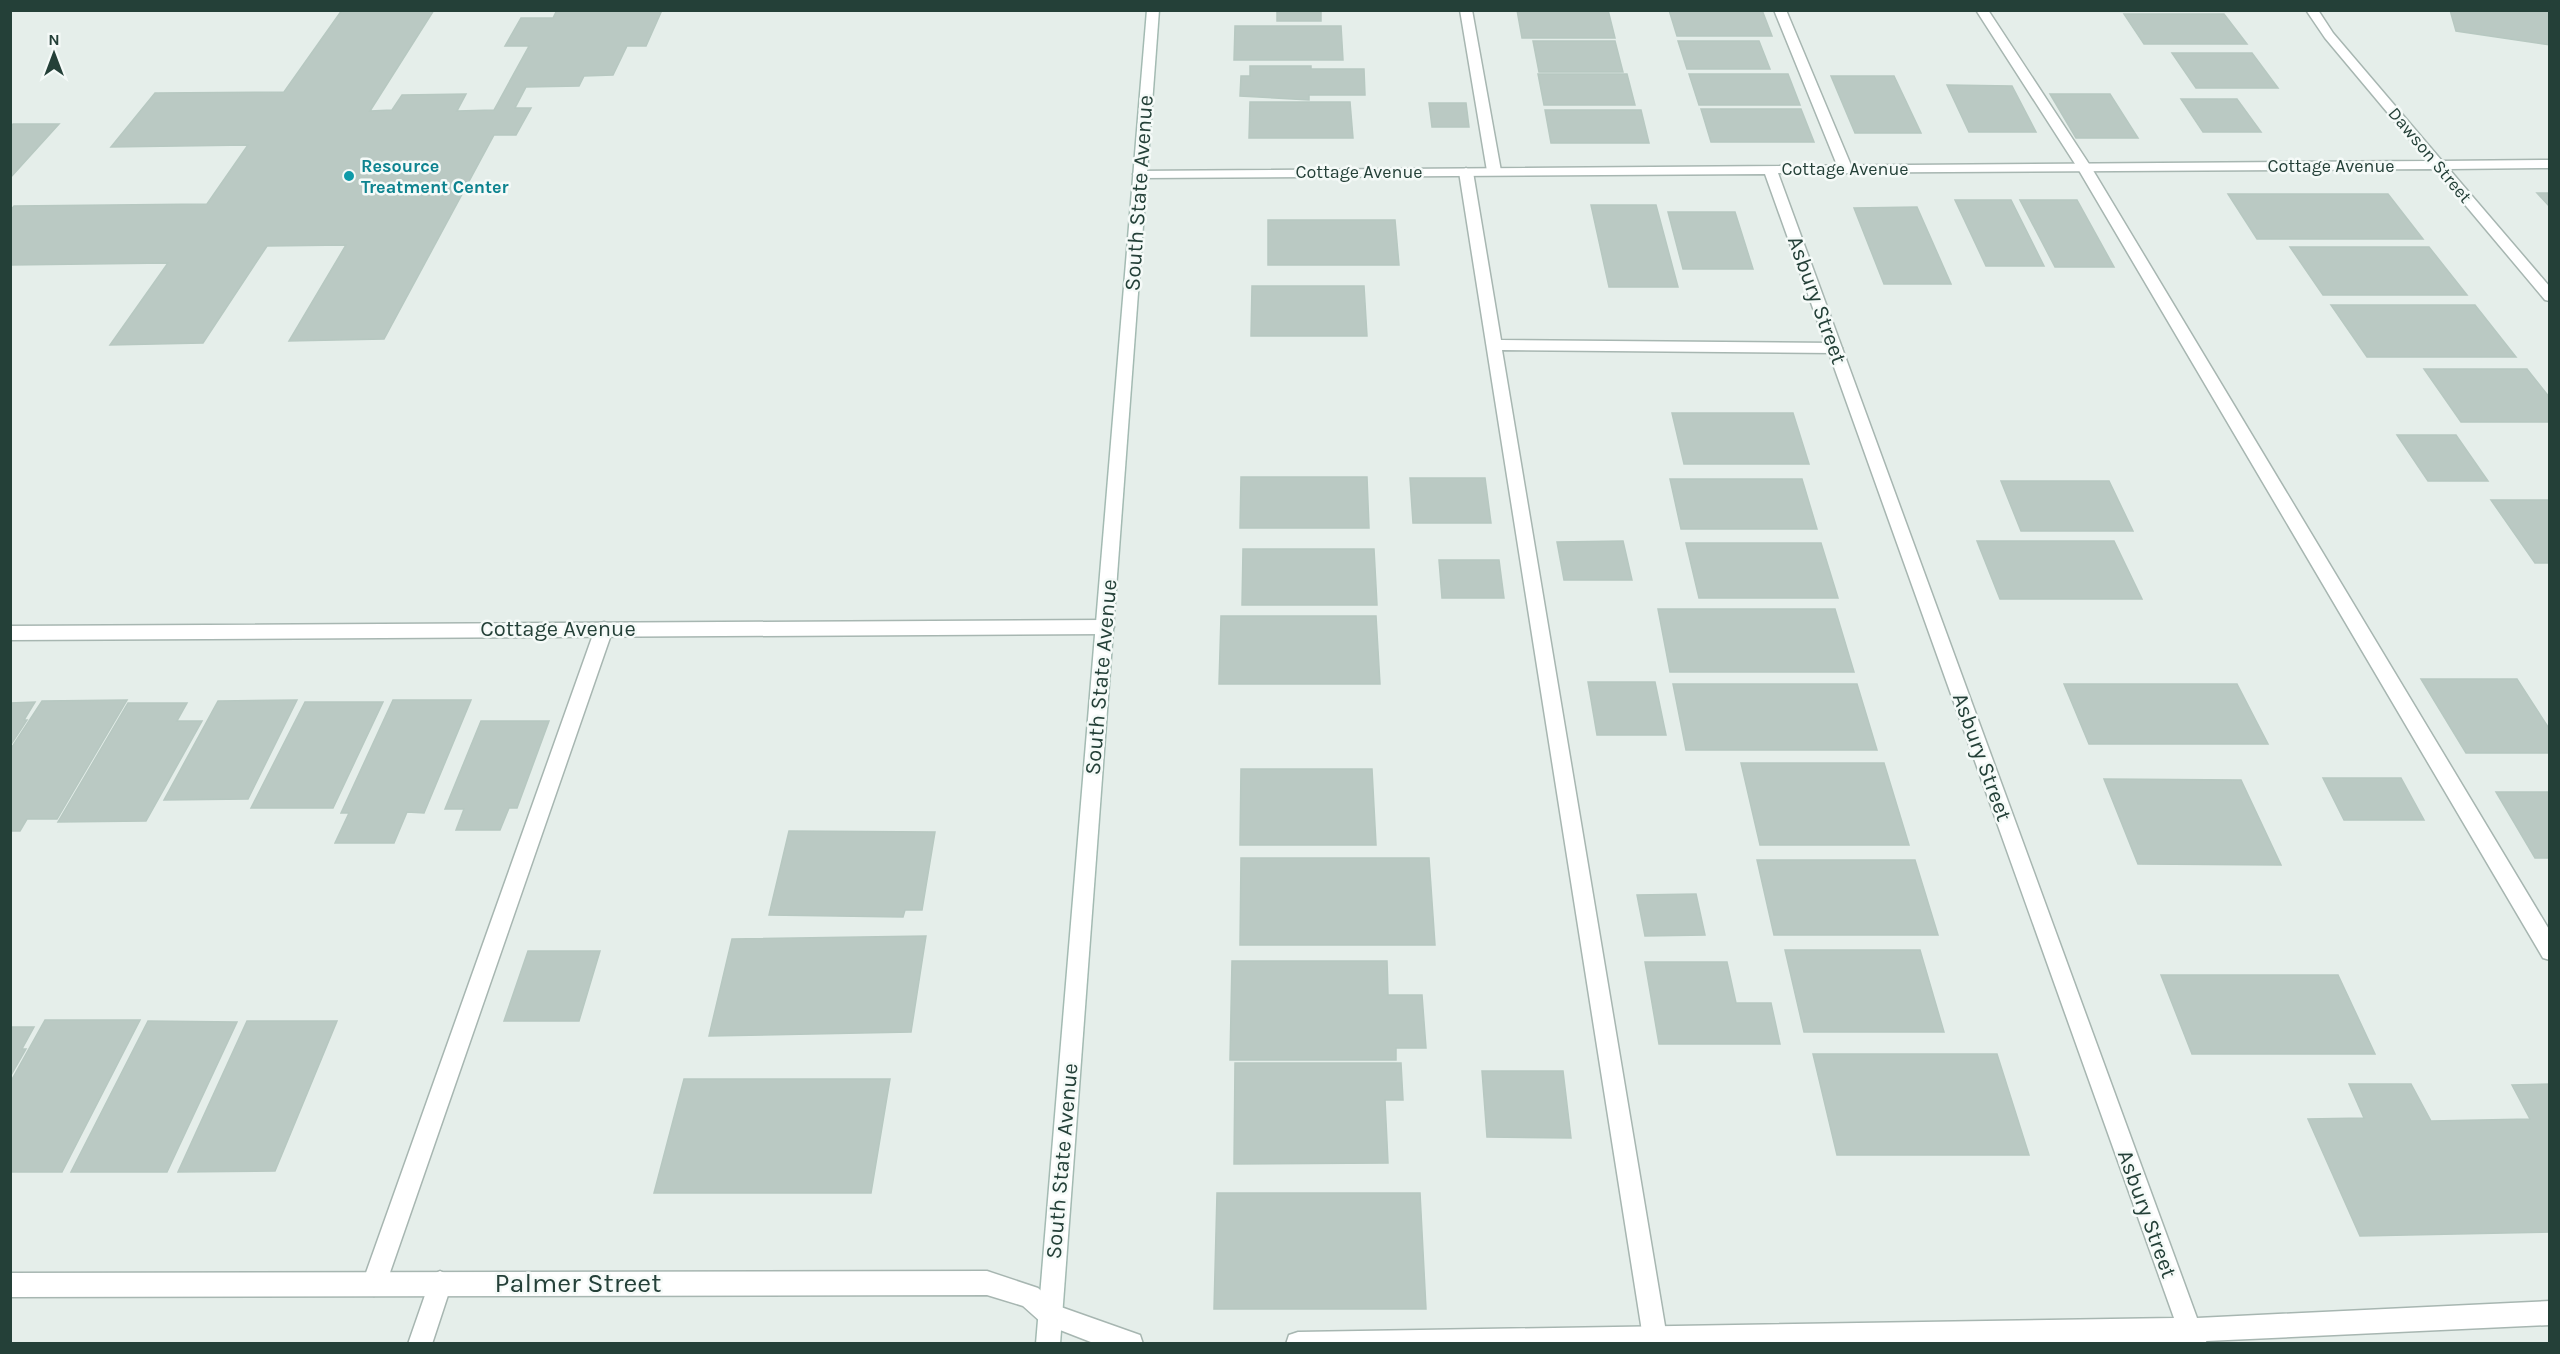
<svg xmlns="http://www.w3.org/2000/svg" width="2560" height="1354" viewBox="0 0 2560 1354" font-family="Karla,sans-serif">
  <rect width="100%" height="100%" fill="#e5eeea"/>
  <path fill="#bac9c3" stroke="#b7c8c1" stroke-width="1.5" d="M 342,10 L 434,10 L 370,111 L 392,110 L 402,95 L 466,94 L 457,111 L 494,110 L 529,46 L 505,46 L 521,18 L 553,18 L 557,10 L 662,10 L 646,46 L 627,46 L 613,75 L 584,76 L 579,86 L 526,87 L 515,108 L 531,108 L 516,135 L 494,135 L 384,339 L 289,341 L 346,245 L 267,246 L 203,343 L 110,345 L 168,263 L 10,265 L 10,211 L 14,206 L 207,204 L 248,145 L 111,147 L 155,93 L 284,92 Z
    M 1277,10 L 1321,10 L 1321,21 L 1277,21 Z
    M 1517,10 L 1608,10 L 1615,38 L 1522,38 Z
    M 1669,10 L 1762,10 L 1772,36 L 1677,36 Z
    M 2450,10 L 2550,11 L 2550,45 L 2456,31 Z
    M 2124,14 L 2224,14 L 2247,44 L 2144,44 Z
    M 1235,26 L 1341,26 L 1343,60 L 1234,60 Z
    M 1533,41 L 1615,41 L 1623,72 L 1539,72 Z
    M 1678,41 L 1759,41 L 1770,69 L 1687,69 Z
    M 2172,53 L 2252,53 L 2278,88 L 2196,88 Z
    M 1250,66 L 1311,66 L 1311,69 L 1364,69 L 1365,95 L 1309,95 L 1309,100 L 1240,96 L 1241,76 L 1250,76 Z
    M 1538,74 L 1627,74 L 1635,105 L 1544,105 Z
    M 1689,74 L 1788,74 L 1800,105 L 1699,105 Z
    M 1831,76 L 1894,76 L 1921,133 L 1855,133 Z
    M 1947,85 L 2012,86 L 2036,132 L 1969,132 Z
    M 2050,94 L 2110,94 L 2138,138 L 2076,138 Z
    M 2181,99 L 2237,99 L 2261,132 L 2203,132 Z
    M 1250,102 L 1350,102 L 1353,138 L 1249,138 Z
    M 1429,103 L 1466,103 L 1469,127 L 1432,127 Z
    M 1701,109 L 1801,109 L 1814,142 L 1711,142 Z
    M 1545,110 L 1641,110 L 1649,143 L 1551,143 Z
    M 13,124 L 59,124 L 10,178 L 10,127 Z
    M 2537,193 L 2550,193 L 2550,207 Z
    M 2228,194 L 2388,194 L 2423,239 L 2257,239 Z
    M 1955,200 L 2011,200 L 2044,266 L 1986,266 Z
    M 2020,200 L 2077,200 L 2114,267 L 2055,267 Z
    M 1591,205 L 1656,205 L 1678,287 L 1609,287 Z
    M 1917,207 L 1951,284 L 1884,284 L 1854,208 Z
    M 1668,212 L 1735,212 L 1753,269 L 1683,269 Z
    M 1268,220 L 1395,220 L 1399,265 L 1268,265 Z
    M 2290,247 L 2429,247 L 2467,295 L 2323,295 Z
    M 1252,286 L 1364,286 L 1367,336 L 1251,336 Z
    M 2331,305 L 2475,305 L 2516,357 L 2367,357 Z
    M 2424,369 L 2527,369 L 2550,398 L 2550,422 L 2461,422 Z
    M 1672,413 L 1793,413 L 1809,464 L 1684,464 Z
    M 2397,435 L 2456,435 L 2488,481 L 2428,481 Z
    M 1241,477 L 1367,477 L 1369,528 L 1240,528 Z
    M 1410,478 L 1485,478 L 1491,523 L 1413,523 Z
    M 1670,479 L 1802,479 L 1817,529 L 1681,529 Z
    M 2001,481 L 2109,481 L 2133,531 L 2021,531 Z
    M 2491,500 L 2550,500 L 2550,563 L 2535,563 Z
    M 1623,541 L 1632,580 L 1564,580 L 1557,542 Z
    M 1977,541 L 2114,541 L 2142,599 L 2000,599 Z
    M 1686,543 L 1821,543 L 1838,598 L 1699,598 Z
    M 1243,549 L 1374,549 L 1377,605 L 1242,605 Z
    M 1439,560 L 1499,560 L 1504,598 L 1442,598 Z
    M 1658,609 L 1835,609 L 1854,672 L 1670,672 Z
    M 1221,616 L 1376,616 L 1380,684 L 1219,684 Z
    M 2421,679 L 2517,679 L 2550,730 L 2550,753 L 2466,753 Z
    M 1588,682 L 1655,682 L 1666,735 L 1597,735 Z
    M 1673,684 L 1857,684 L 1877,750 L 1686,750 Z
    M 2064,684 L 2237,684 L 2268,744 L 2089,744 Z
    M 127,700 L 57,819 L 27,819 L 20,831 L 10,831 L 10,750 L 42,701 Z
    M 297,700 L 248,799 L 164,800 L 218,701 Z
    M 393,700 L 471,700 L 424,813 L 407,812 L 394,843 L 335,843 L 349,813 L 341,813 Z
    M 35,702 L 24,720 L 27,720 L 10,746 L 10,703 Z
    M 305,702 L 383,702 L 333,808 L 251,808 Z
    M 128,703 L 187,703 L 177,721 L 202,721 L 146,821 L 58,822 Z
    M 481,721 L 549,721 L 517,808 L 509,808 L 500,830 L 456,830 L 464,809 L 445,809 Z
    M 1741,763 L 1884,763 L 1909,845 L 1760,845 Z
    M 1241,769 L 1372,769 L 1376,845 L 1240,845 Z
    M 2323,778 L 2401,778 L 2424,820 L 2344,820 Z
    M 2104,779 L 2241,780 L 2281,865 L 2138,864 Z
    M 2496,792 L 2550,792 L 2550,858 L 2535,858 Z
    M 789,831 L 935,832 L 922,910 L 905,910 L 903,917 L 769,915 Z
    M 1241,858 L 1429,858 L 1435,945 L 1240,945 Z
    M 1757,860 L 1915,860 L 1938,935 L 1774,935 Z
    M 1696,894 L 1705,935 L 1645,936 L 1637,895 Z
    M 926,936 L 911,1032 L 709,1036 L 732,939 Z
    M 1785,950 L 1920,950 L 1944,1032 L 1804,1032 Z
    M 528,951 L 600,951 L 579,1021 L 504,1021 Z
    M 1232,961 L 1387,961 L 1388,995 L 1422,995 L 1426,1048 L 1396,1048 L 1396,1060 L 1230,1060 Z
    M 1645,962 L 1727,962 L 1736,1003 L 1771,1003 L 1780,1044 L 1659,1044 Z
    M 2161,975 L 2338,975 L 2375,1054 L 2192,1054 Z
    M 45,1020 L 140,1020 L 62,1172 L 10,1172 L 10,1083 Z
    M 148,1021 L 237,1022 L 167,1172 L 71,1172 Z
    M 247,1021 L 337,1021 L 275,1171 L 178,1172 Z
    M 10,1027 L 34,1027 L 22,1049 L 26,1049 L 10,1077 Z
    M 1813,1054 L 1997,1054 L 2029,1155 L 1837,1155 Z
    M 1235,1063 L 1401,1063 L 1403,1100 L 1385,1100 L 1388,1163 L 1234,1164 Z
    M 1482,1071 L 1563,1071 L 1571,1138 L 1487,1137 Z
    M 684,1079 L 890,1079 L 871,1193 L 654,1193 Z
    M 2349,1084 L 2411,1084 L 2431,1121 L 2530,1119 L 2512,1085 L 2550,1084 L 2550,1232 L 2360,1236 L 2308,1119 L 2364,1118 Z
    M 1217,1193 L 1420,1193 L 1426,1309 L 1214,1309 Z"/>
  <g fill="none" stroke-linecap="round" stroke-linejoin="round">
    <g stroke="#a7b6b1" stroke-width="3">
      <path id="lane" d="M 1460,10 L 1472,10 L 1501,171 L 1494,175 L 1487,171 Z
        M 1774,10 L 1786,10 L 1853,170 L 1851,173 L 1841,173 L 1839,170 Z
        M 1976,10 L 1988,10 L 2091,167 L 2550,931 L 2550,960 L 2543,958 L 2077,167 Z
        M 1466,168 L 1473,172 L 1501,340 L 1835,343 L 1842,348 L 1835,353 L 1502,350 L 1668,1344 L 1644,1344 L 1459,172 Z
        M 604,622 L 610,624 L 613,629 L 386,1284 L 382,1292 L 374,1296 L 366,1292 L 362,1284 L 595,629 L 598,624 Z
        M 440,1271 L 448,1275 L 452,1283 L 432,1344 L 408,1344 L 432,1275 Z"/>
    </g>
    <g stroke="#a7b6b1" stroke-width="3">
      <path id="street" d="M 2306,10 L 2318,10 L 2333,33 L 2442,161 L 2550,160 L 2550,168 L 2449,169 L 2550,287 L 2550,301 L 2545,300 L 2435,169 L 1778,173 L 2197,1318 L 2550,1301 L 2550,1325 L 2206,1341 L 2207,1344 L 1286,1344 L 1289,1335 L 1298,1332 L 2174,1318 L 1765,174 L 1140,178 L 1135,177 L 1133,174 L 1135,171 L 2428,161 L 2325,38 Z
        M 1105,620 L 1111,622 L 1114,627 L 1111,632 L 1105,634 L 10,640 L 10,626 Z
        M 987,1271 L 1038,1288 L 1058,1306 L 1140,1335 L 1143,1344 L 1096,1344 L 1042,1323 L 1023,1306 L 987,1295 L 10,1297 L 10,1273 Z"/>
    </g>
    <g stroke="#a3bab2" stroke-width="3">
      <path id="secondary" d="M 1147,10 L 1159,10 L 1060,1344 L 1036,1344 Z"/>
    </g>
    <use href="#lane" fill="#fff" fill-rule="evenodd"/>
    <use href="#street" fill="#fff" fill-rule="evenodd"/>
    <use href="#secondary" fill="#fff" fill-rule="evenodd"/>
  </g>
  <circle fill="#0f9aa8" stroke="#f5faf8" stroke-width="2" cx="349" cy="176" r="6"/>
  <g text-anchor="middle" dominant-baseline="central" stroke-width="5" stroke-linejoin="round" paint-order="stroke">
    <g font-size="18" fill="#244038" stroke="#f5faf8">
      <text transform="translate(2430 155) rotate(50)">Dawson Street</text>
      <text x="2331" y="166">Cottage Avenue</text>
      <text x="1845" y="169">Cottage Avenue</text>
      <text x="1359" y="172">Cottage Avenue</text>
    </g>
    <g font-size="18" font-weight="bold" fill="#0d838f" stroke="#f5faf8" text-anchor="start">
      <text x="361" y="166">Resource<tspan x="361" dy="21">Treatment Center</tspan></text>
    </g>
    <g font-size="22" fill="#244038" stroke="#f5faf8">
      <text transform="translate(1139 193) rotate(-86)">South State Avenue</text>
      <text transform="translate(1817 300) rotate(70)">Asbury Street</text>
      <text x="558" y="629">Cottage Avenue</text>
      <text transform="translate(1101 677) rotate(-85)">South State Avenue</text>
      <text transform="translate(1982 757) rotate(70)">Asbury Street</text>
      <text transform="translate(1062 1161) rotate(-85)">South State Avenue</text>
      <text transform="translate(2147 1214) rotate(70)">Asbury Street</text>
    </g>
    <g font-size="27" fill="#244038" stroke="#f5faf8">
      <text x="578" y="1283">Palmer Street</text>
    </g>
  </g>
  <rect width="2560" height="1354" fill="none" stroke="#244038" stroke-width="24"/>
  <g transform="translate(54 54)" stroke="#f5faf8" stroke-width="4.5" paint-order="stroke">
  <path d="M0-4.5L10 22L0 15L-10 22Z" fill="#244038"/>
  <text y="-9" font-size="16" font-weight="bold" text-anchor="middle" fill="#244038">N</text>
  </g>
</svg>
